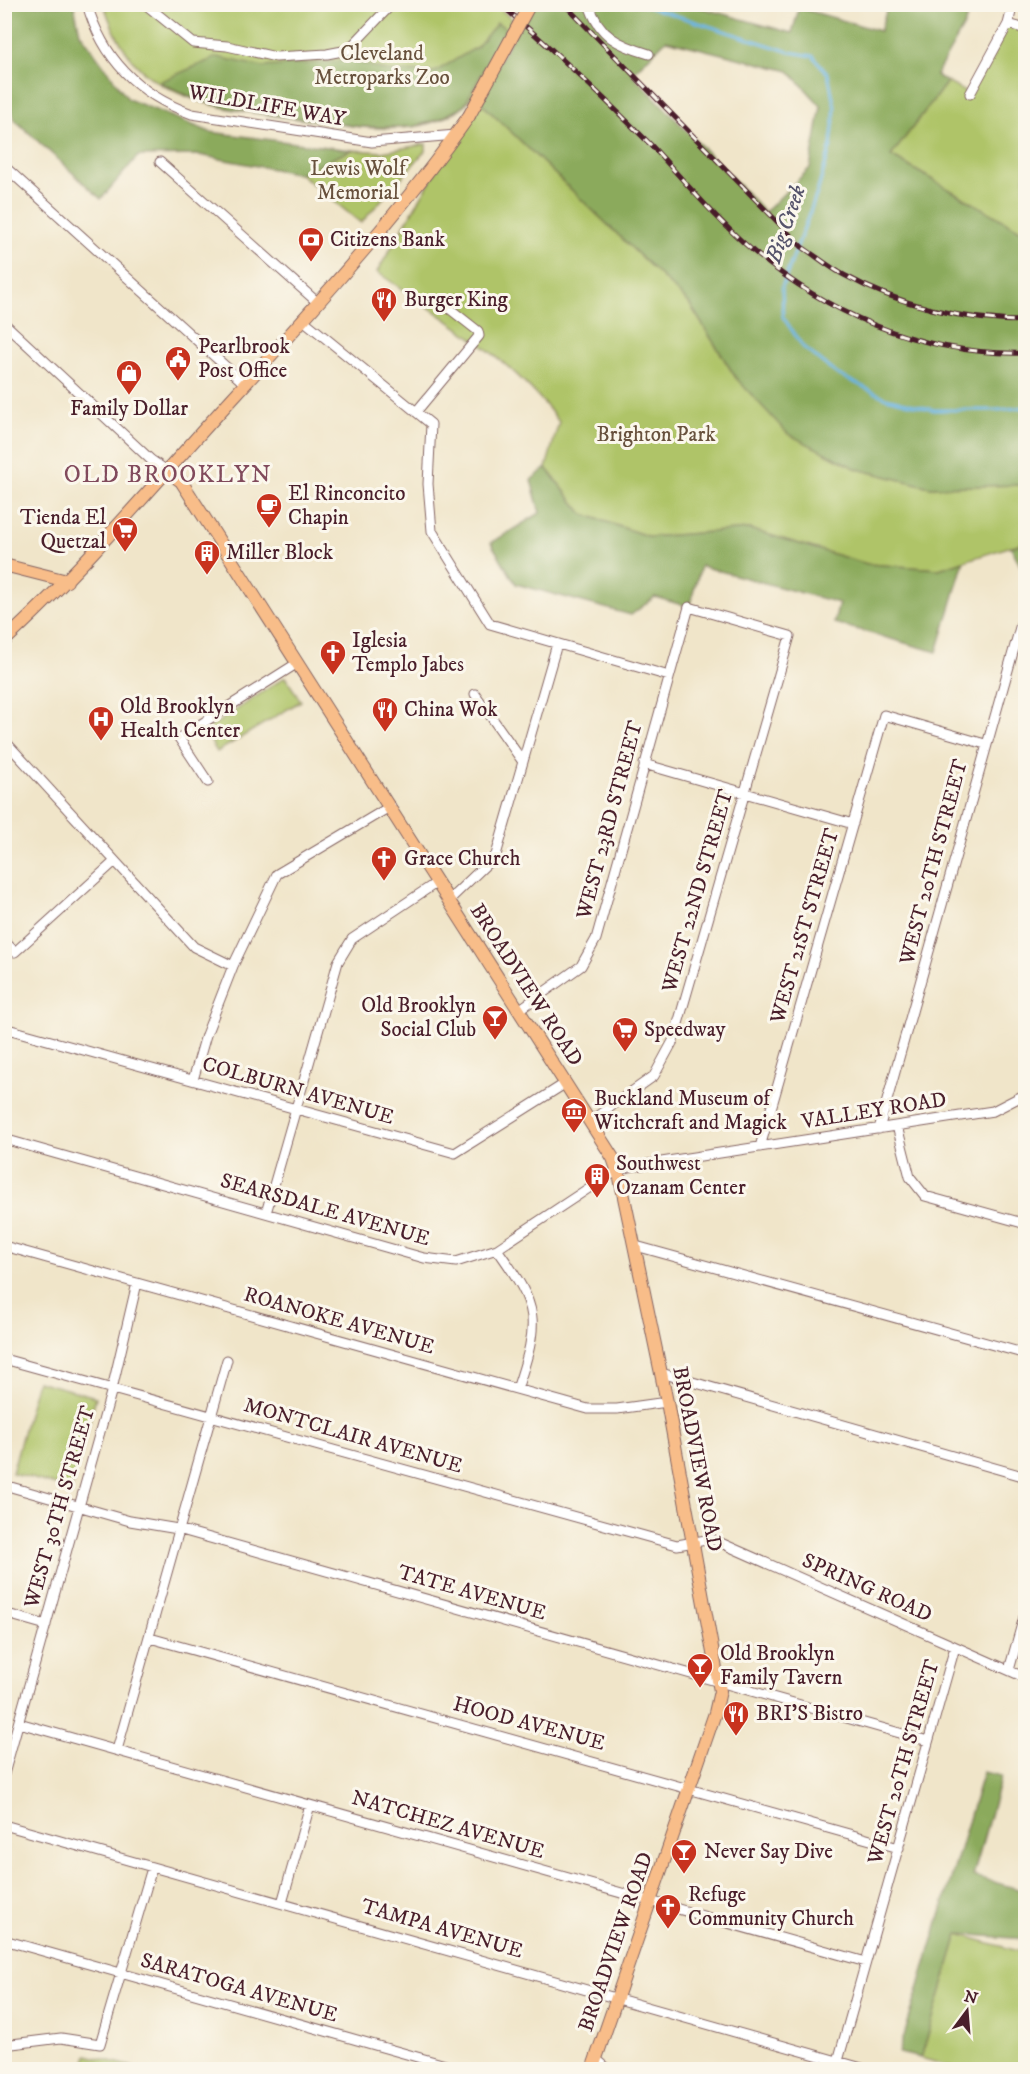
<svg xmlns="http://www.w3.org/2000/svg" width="1030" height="2074" viewBox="0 0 1030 2074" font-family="'IM FELL DW Pica',serif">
  <rect width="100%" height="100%" fill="#fbf7ec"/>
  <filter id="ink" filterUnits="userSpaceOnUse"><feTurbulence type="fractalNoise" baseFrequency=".0167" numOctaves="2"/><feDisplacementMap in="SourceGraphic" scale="12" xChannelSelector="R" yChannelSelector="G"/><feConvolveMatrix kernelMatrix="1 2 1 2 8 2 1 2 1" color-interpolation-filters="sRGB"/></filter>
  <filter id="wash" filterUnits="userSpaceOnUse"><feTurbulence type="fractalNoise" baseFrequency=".008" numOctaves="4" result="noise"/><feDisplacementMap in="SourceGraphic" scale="24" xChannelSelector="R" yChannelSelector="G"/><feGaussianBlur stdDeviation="1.35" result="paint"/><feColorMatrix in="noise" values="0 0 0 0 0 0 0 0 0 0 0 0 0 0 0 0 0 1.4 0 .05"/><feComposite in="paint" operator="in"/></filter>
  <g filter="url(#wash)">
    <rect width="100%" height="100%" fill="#f0e5c9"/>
    <path fill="#afc468" stroke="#7c724a" stroke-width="1.5" d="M 495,4 L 516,23 C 500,52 485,94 455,112 C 442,120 427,125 412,127 C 383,131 353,126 325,122 C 270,115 191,111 146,74 C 126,57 112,29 104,5 Z
      M 1008,24 L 1025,29 L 1025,233 L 891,156 L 947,82 L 969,94 Z
      M 478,100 L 689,303 L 736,378 L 857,469 L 930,487 L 1020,485 L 1025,488 L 1025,542 L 939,569 L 867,564 L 749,529 L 650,537 L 583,514 L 546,468 L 559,422 C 513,358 440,316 377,272 Z
      M 426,144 L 426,150 L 361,223 L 300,174 L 351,150 L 382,152 Z
      M 285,677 L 301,701 L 217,752 L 205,731 Z
      M 37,1381 L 96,1397 L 71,1489 L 12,1473 Z
      M 958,1934 L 1025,1953 L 1025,2069 L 958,2069 L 921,2058 Z
      M 87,2055 L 141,2069 L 83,2069 Z"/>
    <path fill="#8baa5c" stroke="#6a6444" stroke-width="1.5" fill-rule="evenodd" d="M 4,5 L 74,5 L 80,33 L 128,99 L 210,132 L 351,150 L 300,174 L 199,155 L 138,156 L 101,199 L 15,120 L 4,96 Z
      M 530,5 L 691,5 L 792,33 L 799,8 L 880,31 L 888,5 L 971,5 L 965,24 L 936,75 L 947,82 L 891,156 L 1025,233 L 1025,488 L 1020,485 L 930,487 L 857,469 L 788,434 L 736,378 L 689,303 L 478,100 ZM 666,40 L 789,71 L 821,106 L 810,168 L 765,212 L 632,74 Z
      M 497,23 L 506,28 L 464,106 L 440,119 L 412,127 L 362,127 L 232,109 L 195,99 L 159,82 L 217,57 L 263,67 L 352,60 L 387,71 L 435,72 L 477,47 Z
      M 546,468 L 583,514 L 650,537 L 749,529 L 867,564 L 939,569 L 964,561 L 937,652 L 834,623 L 839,603 L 701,566 L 689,607 L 655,597 L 631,615 L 516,584 L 491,543 L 540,513 L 531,480 Z
      M 1025,542 L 1026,542 L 1025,575 L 1011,547 Z
      M 983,1772 L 1001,1776 L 973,1876 L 1025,1891 L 1025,1939 L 958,1934 L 921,2058 L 899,2053 Z"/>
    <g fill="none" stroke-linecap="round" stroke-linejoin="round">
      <path stroke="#69b4e2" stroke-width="3" d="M 640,4 L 790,52 L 813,56 L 828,74 L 835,108 L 831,145 L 817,193 L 782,287 L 783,317 L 803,347 L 837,374 L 886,398 L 934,410 L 998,410 L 1026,407"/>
    </g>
  </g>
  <g filter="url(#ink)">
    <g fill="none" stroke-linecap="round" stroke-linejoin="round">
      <g stroke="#846462" stroke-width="11">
        <path id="minor" d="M 87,4 C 103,60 139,95 192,114 L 372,142 L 456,135
          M 145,4 L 193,43 L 227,46 L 276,57 L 327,54 L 348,50 L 392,4
          M 589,4 C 599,37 619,45 649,54
          M 1008,24 L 1026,29
          M 970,94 L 1008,24 L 1013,4
          M 160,162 L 317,302
          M 4,166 L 245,384
          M 302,319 L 431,424 L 428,484 L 432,531 L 490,624 L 669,676
          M 4,323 L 151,460 L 167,471
          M 416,412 L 479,336 L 478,331 L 450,309
          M 475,694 L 523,762
          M 4,740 L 194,947 L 233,966
          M 644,764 L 853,824
          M 208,782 L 179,738 L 296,664
          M 448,901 L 496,855 L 557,644
          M 4,941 L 15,952 L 114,862
          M 519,1010 L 581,966 L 596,939 L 689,607 L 790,636 L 673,1041 L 654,1076 L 589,1122
          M 4,1028 L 455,1153 L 566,1083
          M 193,1080 L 206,1035 L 233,966 L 277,874 L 391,806
          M 897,1126 L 910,1177 L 925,1196 L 1026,1224
          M 879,1129 L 1026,606
          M 4,1139 L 424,1258 L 456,1262 L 497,1249 L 607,1176 L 629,1167 L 993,1111 L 1026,1094
          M 760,1147 L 884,715 L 985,744
          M 266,1213 L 338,962 L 352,939 L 436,883
          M 4,1246 L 588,1409 L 617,1409 L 667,1402
          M 636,1246 L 1026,1354
          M 497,1249 C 540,1309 540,1320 517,1389
          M 4,1359 L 677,1545 L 712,1539 L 1026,1678
          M 661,1373 L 1026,1477
          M 4,1485 L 130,1521 L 178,1529 L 928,1741
          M 4,1613 L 46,1625
          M 150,1638 L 899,1848
          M 1009,1670 L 1026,1610
          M 19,1723 L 866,1962
          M 117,1750 L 227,1360
          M 4,1774 L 112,1389 L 137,1283
          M 4,1825 L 869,2070
          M 282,1903 L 310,1805
          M 4,1940 L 463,2070
          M 4,2045 L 61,2038 L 100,2044 L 152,1868
          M 596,2059 L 609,2070
          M 838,2061 L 955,1647"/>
      </g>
      <g stroke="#846462" stroke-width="14">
        <path id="major" d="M 167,471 L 181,481 L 613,1158 L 620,1178 L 667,1402 L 720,1691 L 715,1713 L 592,2070
          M 4,565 L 67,581
          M 4,641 C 88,564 161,476 238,392 C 318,303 400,214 469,116"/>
      </g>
      <use href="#minor" stroke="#fff" stroke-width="9"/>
      <use href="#major" stroke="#f8bd89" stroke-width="12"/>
      <g stroke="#4a1f2b" stroke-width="5">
        <path id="rail" d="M 500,4 C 552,48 602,96 650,144 C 681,177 710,213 744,243 C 822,312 920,356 1026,353
          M 564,4 L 802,247 C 816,256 829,267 844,275 C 899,305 964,321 1026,321"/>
      </g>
      <use href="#rail" stroke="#fbf7ec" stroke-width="3" stroke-dasharray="9" stroke-linecap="butt"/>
      <g stroke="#846462" stroke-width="14" stroke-linecap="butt">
        <path id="major-bridge" d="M 469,116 L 530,4"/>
      </g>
      <use href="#major-bridge" stroke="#f8bd89" stroke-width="12"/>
    </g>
  </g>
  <defs>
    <g id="bank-pin" transform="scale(1.35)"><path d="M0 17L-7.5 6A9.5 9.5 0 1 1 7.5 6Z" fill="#c8321e" stroke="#fbf7ec"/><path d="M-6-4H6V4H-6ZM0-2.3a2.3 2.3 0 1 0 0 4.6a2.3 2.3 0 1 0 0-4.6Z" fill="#fff"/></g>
    <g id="restaurant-pin" transform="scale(1.35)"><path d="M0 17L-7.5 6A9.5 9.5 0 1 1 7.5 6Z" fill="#c8321e" stroke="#fbf7ec"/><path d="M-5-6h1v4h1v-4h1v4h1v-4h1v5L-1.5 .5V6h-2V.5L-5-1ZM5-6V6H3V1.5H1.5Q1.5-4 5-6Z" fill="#fff"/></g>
    <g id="civic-pin" transform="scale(1.35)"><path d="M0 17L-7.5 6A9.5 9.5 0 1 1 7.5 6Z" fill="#c8321e" stroke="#fbf7ec"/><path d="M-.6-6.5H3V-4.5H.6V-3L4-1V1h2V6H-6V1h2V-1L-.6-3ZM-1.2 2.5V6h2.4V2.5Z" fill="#fff"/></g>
    <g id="shop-pin" transform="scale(1.35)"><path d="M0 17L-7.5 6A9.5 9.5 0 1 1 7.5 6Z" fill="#c8321e" stroke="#fbf7ec"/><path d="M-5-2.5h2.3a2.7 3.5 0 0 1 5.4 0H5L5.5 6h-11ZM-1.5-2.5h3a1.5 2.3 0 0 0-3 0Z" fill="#fff"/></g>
    <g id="cafe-pin" transform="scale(1.35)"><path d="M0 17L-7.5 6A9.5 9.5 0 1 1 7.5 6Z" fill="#c8321e" stroke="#fbf7ec"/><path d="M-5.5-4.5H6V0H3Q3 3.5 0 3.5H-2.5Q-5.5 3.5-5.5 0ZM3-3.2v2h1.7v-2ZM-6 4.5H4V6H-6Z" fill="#fff"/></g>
    <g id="supermarket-pin" transform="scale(1.35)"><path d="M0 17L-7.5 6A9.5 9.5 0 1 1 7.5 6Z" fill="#c8321e" stroke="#fbf7ec"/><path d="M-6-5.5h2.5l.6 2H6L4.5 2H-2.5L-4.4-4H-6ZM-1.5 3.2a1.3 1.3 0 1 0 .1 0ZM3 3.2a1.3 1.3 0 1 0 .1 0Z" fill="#fff"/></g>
    <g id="building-pin" transform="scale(1.35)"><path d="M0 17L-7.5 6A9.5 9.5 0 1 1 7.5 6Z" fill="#c8321e" stroke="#fbf7ec"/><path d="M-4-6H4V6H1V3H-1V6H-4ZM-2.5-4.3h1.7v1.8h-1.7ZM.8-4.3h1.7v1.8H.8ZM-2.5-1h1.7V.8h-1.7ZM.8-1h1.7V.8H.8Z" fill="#fff"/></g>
    <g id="church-pin" transform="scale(1.35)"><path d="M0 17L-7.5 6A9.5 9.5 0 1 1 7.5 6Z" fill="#c8321e" stroke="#fbf7ec"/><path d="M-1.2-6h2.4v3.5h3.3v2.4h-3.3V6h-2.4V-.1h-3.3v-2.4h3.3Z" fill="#fff"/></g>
    <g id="hospital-pin" transform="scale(1.35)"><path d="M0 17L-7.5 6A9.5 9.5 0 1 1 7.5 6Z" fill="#c8321e" stroke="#fbf7ec"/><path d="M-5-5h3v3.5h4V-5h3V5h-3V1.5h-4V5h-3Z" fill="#fff"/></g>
    <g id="bar-pin" transform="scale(1.35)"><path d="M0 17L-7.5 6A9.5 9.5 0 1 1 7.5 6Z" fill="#c8321e" stroke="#fbf7ec"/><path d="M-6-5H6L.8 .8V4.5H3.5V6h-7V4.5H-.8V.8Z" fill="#fff"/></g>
    <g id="museum-pin" transform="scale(1.35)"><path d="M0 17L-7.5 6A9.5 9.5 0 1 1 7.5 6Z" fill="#c8321e" stroke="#fbf7ec"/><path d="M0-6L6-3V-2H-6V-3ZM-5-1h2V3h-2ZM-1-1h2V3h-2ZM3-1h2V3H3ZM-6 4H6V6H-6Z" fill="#fff"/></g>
  </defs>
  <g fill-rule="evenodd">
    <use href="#bank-pin" x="311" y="240"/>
    <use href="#restaurant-pin" x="384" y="300"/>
    <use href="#civic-pin" x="178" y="359"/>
    <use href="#shop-pin" x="129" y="373"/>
    <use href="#cafe-pin" x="269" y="506"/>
    <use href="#supermarket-pin" x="125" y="530"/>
    <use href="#building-pin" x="207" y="553"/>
    <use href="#church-pin" x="333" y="653"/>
    <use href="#restaurant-pin" x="385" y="710"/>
    <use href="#hospital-pin" x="101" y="719"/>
    <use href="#church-pin" x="384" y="859"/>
    <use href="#bar-pin" x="495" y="1018"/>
    <use href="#supermarket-pin" x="625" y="1030"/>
    <use href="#museum-pin" x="574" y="1111"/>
    <use href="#building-pin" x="597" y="1176"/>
    <use href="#bar-pin" x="700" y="1666"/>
    <use href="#restaurant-pin" x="736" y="1714"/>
    <use href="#bar-pin" x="684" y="1852"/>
    <use href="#church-pin" x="668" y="1907"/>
  </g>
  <g text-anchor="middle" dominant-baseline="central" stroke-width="6" stroke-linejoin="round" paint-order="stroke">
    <g font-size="21" fill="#68513d" stroke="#fbf7ec">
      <text x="382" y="54">Cleveland<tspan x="382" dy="24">Metroparks Zoo</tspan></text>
      <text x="358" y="169">Lewis Wolf<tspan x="358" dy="24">Memorial</tspan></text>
      <text x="656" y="435">Brighton Park</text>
    </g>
    <g font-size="21" fill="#4a1f2b" stroke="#fbf7ec">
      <text transform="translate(267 106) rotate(10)">WILDLIFE WAY</text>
      <text transform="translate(610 820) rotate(-75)">WEST 23RD STREET</text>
      <text transform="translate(934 862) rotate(-75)">WEST 20TH STREET</text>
      <text transform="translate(698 891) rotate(-74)">WEST 22ND STREET</text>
      <text transform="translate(805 926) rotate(-74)">WEST 21ST STREET</text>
      <text transform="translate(526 985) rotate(57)">BROADVIEW ROAD</text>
      <text transform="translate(298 1091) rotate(16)">COLBURN AVENUE</text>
      <text transform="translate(874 1111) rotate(-9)">VALLEY ROAD</text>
      <text transform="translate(325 1210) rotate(16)">SEARSDALE AVENUE</text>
      <text transform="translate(339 1321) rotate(16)">ROANOKE AVENUE</text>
      <text transform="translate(353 1436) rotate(16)">MONTCLAIR AVENUE</text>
      <text transform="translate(697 1459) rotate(79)">BROADVIEW ROAD</text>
      <text transform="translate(60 1507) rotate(-74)">WEST 30TH STREET</text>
      <text transform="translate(867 1588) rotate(24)">SPRING ROAD</text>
      <text transform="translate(472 1593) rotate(16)">TATE AVENUE</text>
      <text transform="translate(529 1724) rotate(15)">HOOD AVENUE</text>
      <text transform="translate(904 1762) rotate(-74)">WEST 20TH STREET</text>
      <text transform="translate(448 1825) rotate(16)">NATCHEZ AVENUE</text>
      <text transform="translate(442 1929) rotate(16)">TAMPA AVENUE</text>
      <text transform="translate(616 1942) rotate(-71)">BROADVIEW ROAD</text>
      <text transform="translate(239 1988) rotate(16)">SARATOGA AVENUE</text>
    </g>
    <g font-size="21" fill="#4a1f2b" stroke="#fbf7ec" text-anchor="start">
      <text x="330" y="240">Citizens Bank</text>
      <text x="404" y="300">Burger King</text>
      <text x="198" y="347">Pearlbrook<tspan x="198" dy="24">Post Office</tspan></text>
      <text x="129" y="409" text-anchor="middle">Family Dollar</text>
      <text x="288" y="494">El Rinconcito<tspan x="288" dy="24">Chapin</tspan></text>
      <text x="106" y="518" text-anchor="end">Tienda El<tspan x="106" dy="24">Quetzal</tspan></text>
      <text x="226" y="553">Miller Block</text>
      <text x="352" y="641">Iglesia<tspan x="352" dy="24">Templo Jabes</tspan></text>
      <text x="120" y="707">Old Brooklyn<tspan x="120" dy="24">Health Center</tspan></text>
      <text x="404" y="710">China Wok</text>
      <text x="404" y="859">Grace Church</text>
      <text x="476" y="1006" text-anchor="end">Old Brooklyn<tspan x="476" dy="24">Social Club</tspan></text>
      <text x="644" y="1030">Speedway</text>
      <text x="594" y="1099">Buckland Museum of<tspan x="594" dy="24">Witchcraft and Magick</tspan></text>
      <text x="616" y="1164">Southwest<tspan x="616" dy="24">Ozanam Center</tspan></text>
      <text x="720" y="1654">Old Brooklyn<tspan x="720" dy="24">Family Tavern</tspan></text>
      <text x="756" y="1714">BRI'S Bistro</text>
      <text x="704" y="1852">Never Say Dive</text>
      <text x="688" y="1895">Refuge<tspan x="688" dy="24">Community Church</tspan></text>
    </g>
    <g font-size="22" font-style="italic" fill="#55536b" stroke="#fbf7ec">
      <text transform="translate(786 224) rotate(-71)">Big Creek</text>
    </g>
    <g font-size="24" letter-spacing="1.5" fill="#814a5c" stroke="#fbf7ec">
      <text x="168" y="475">OLD BROOKLYN</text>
    </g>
  </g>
  <rect width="1030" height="2074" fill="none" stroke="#fbf7ec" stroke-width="24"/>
  <g transform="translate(967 2011) rotate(16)" stroke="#fbf7ec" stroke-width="4.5" paint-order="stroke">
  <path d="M0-4.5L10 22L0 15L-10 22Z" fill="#4a1f2b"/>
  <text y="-9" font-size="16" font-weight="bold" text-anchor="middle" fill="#4a1f2b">N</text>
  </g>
</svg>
